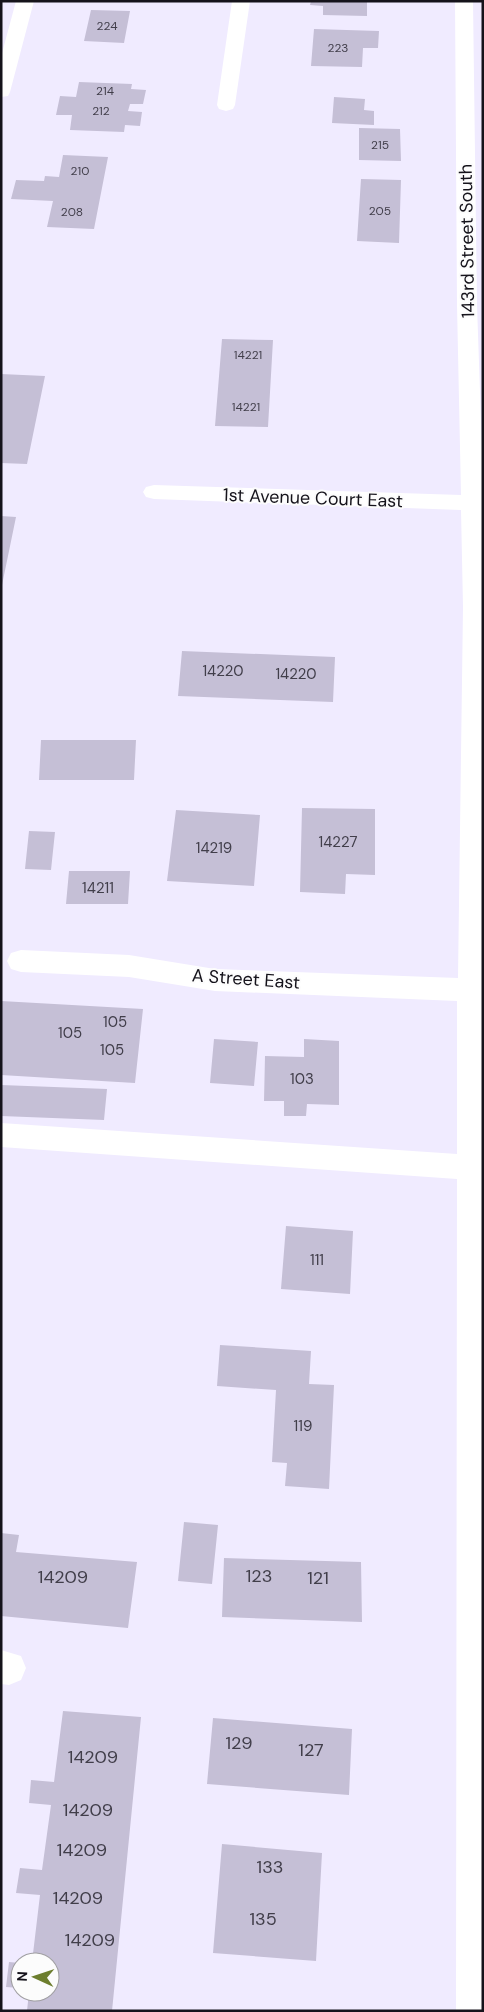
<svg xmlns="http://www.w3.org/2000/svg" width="484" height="2012" viewBox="0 0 484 2012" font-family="'DM Sans',sans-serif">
  <rect width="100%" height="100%" fill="#f0ebff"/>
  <path fill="#c5bfd6" d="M 311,1 L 367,1 L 367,16 L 323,15 L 323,6 L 310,5 Z
    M 91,10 L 130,11 L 124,43 L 84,41 Z
    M 314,29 L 379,31 L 378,48 L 363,48 L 362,67 L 311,66 Z
    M 79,82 L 132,84 L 131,89 L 146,90 L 143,104 L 130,104 L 128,111 L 142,112 L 140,126 L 125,125 L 124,132 L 70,130 L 72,115 L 56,115 L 60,96 L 76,97 Z
    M 334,97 L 365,99 L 364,110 L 374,111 L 374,125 L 332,123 Z
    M 359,128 L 400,129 L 401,161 L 359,160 Z
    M 63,155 L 108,157 L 94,229 L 47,227 L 53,201 L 11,199 L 16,180 L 44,181 L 45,176 L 59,177 Z
    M 361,179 L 401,180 L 399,243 L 357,241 Z
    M 222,339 L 273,340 L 268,427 L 215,426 Z
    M 1,374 L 45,376 L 27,464 L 1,463 Z
    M 1,516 L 16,517 L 2,585 L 1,585 Z
    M 182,651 L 335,657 L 333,702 L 178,696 Z
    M 41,740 L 136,740 L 134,780 L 39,780 Z
    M 302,808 L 375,809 L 375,875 L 346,874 L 345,894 L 300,892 Z
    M 176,810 L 260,815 L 254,886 L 167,881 Z
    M 29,831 L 55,832 L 51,870 L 25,869 Z
    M 69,871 L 130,871 L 128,904 L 66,904 Z
    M 1,1001 L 143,1009 L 135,1083 L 1,1075 Z
    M 214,1039 L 258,1042 L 254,1086 L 210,1083 Z
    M 304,1039 L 339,1041 L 339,1105 L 307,1104 L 306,1116 L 284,1116 L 284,1101 L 264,1101 L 265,1056 L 304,1057 Z
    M 1,1085 L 107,1089 L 104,1120 L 1,1116 Z
    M 286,1226 L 353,1231 L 350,1294 L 281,1289 Z
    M 220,1345 L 311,1351 L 309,1384 L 334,1385 L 329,1489 L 285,1486 L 287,1463 L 272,1462 L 276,1390 L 217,1386 Z
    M 184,1522 L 218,1525 L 212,1584 L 178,1581 Z
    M 1,1533 L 19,1535 L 16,1552 L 137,1562 L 128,1628 L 1,1616 Z
    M 224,1558 L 361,1562 L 362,1622 L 222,1617 Z
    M 63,1711 L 141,1717 L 112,2011 L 27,2011 L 29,1992 L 50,1992 L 50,1962 L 32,1962 L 40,1895 L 16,1893 L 20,1868 L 42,1870 L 51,1805 L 29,1803 L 31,1780 L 54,1782 Z
    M 213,1718 L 352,1729 L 349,1795 L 207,1784 Z
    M 222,1844 L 322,1853 L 316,1961 L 213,1953 Z
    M 9,1962 L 20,1963 L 20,1988 L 6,1987 Z"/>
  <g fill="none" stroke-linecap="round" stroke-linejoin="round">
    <path fill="#fff" fill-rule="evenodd" d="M 16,1 L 34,1 L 10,92 L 8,96 L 1,97 L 1,57 Z
      M 232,1 L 250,1 L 235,105 L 233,109 L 226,111 L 219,109 L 217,105 Z
      M 455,1 L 473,1 L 477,305 L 483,479 L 483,2011 L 456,2011 L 457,1179 L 1,1147 L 1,1123 L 457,1154 L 457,1001 L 215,991 L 129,977 L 21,972 L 11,969 L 7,961 L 11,953 L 21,950 L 129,955 L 215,969 L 458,978 L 463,607 L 461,510 L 154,499 L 146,497 L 143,492 L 146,487 L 154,485 L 461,495 L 457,305 Z
      M 1,1650 L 21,1656 L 26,1668 L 21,1680 L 9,1685 L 1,1684 Z"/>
  </g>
  <g text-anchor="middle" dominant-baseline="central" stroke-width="4" stroke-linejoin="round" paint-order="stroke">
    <g font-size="12" fill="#413e4a">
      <text x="107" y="26">224</text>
      <text x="338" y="48">223</text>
      <text x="105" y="91">214</text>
      <text x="101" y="111">212</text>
      <text x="380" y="145">215</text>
      <text x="80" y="171">210</text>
      <text x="380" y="211">205</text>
      <text x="72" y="212">208</text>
      <text x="248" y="355">14221</text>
      <text x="246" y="407">14221</text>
    </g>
    <g font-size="15" fill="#413e4a">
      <text x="223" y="671">14220</text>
      <text x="296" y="674">14220</text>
      <text x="338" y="842">14227</text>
      <text x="214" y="848">14219</text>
      <text x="98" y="888">14211</text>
      <text x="115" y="1022">105</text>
      <text x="70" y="1033">105</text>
      <text x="112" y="1050">105</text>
      <text x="302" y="1079">103</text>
      <text x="317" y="1260">111</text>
      <text x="303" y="1426">119</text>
    </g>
    <g font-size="18" fill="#15131b" stroke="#fcfcfc">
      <text transform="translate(467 241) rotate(-91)">143rd Street South</text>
      <text transform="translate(313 498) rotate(2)">1st Avenue Court East</text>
      <text transform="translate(246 979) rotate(4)">A Street East</text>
    </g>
    <g font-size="18" fill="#413e4a">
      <text x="259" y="1576">123</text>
      <text x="63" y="1577">14209</text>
      <text x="318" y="1578">121</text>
      <text x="239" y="1743">129</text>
      <text x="311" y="1750">127</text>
      <text x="93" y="1757">14209</text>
      <text x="88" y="1810">14209</text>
      <text x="82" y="1850">14209</text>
      <text x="270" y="1867">133</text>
      <text x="78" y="1898">14209</text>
      <text x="263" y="1919">135</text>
      <text x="90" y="1940">14209</text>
    </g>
  </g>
  <rect width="484" height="2012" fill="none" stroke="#15131b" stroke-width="5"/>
  <g transform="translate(35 1977) rotate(273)"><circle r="24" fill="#fcfcfc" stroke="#a09fa2"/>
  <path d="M0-4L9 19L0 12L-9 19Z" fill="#6d7e2e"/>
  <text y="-8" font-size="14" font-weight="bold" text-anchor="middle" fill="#15131b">N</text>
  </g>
</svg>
